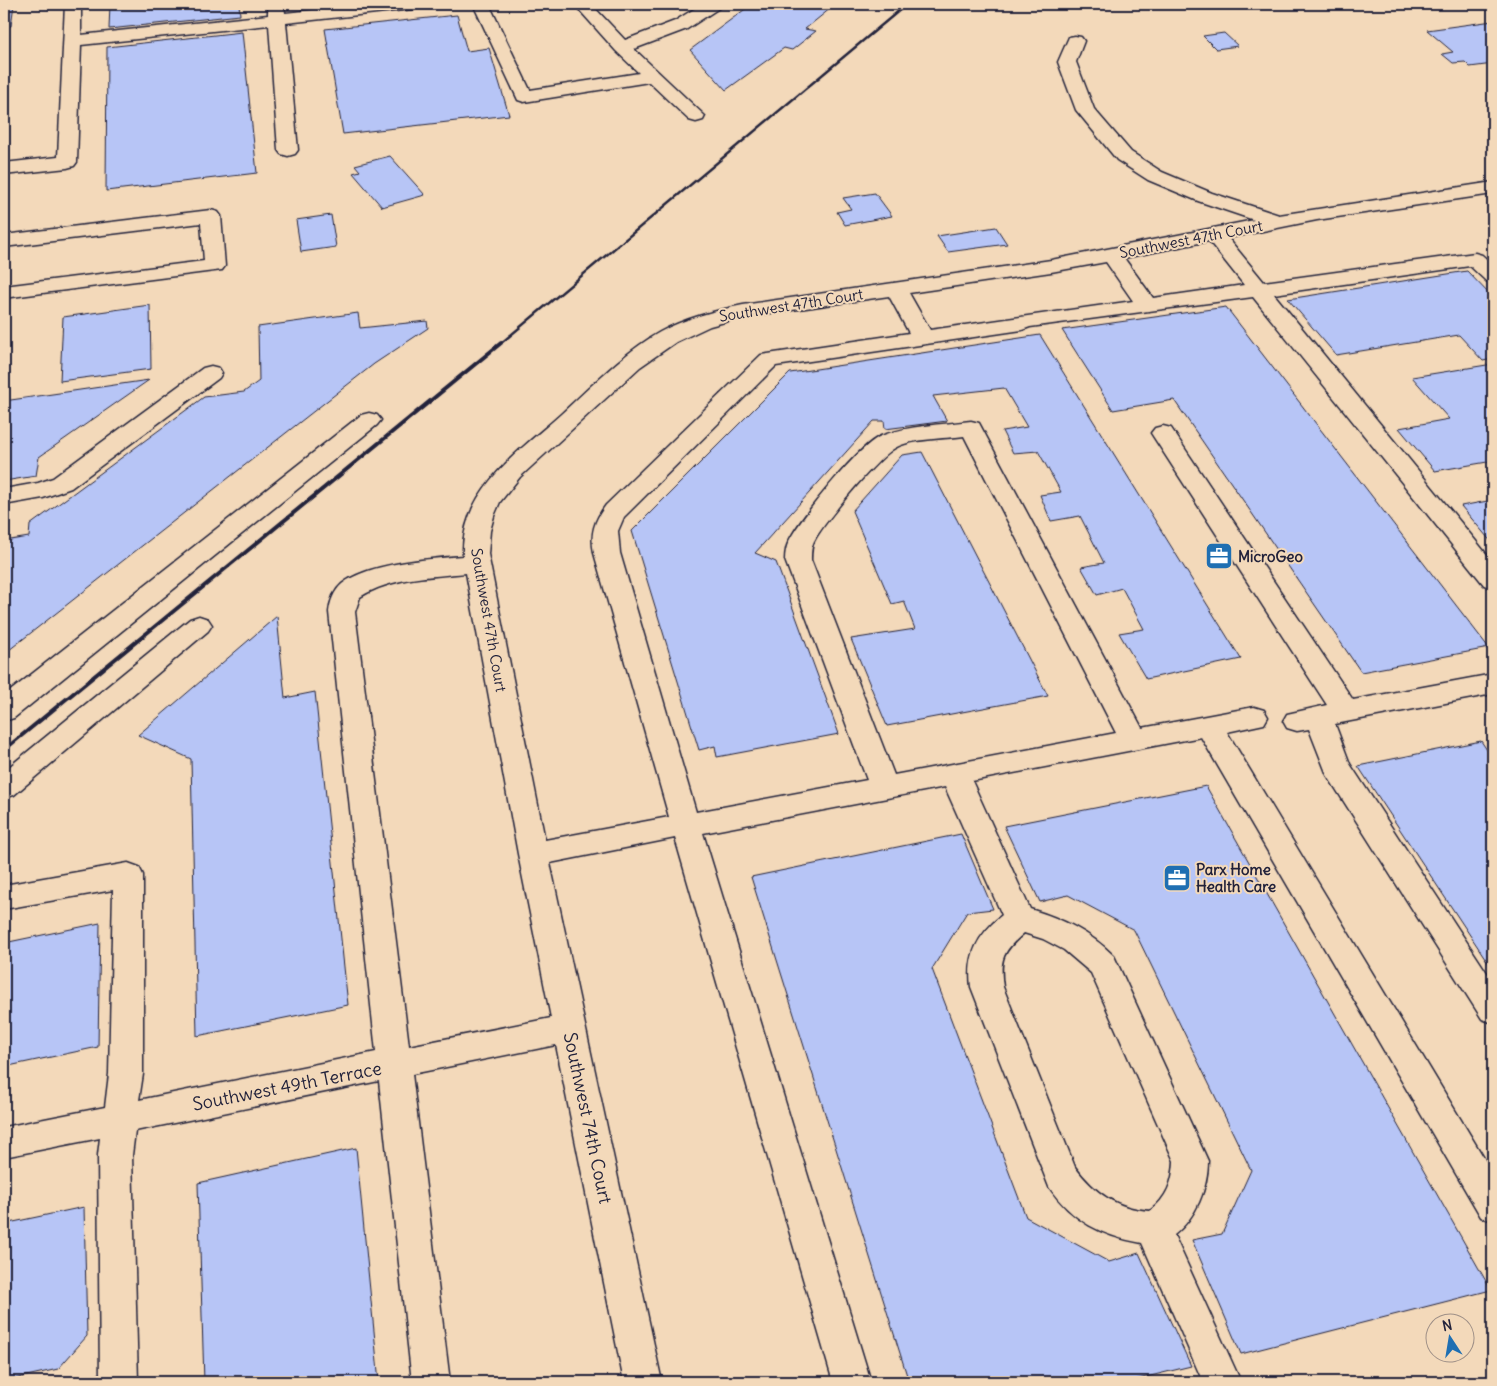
<svg xmlns="http://www.w3.org/2000/svg" width="1497" height="1386" viewBox="0 0 1497 1386" font-family="Delius,sans-serif">
  <rect width="100%" height="100%" fill="#f3d9ba"/>
  <filter id="ink" filterUnits="userSpaceOnUse"><feTurbulence type="fractalNoise" baseFrequency=".02" numOctaves="2"/><feDisplacementMap in="SourceGraphic" scale="10" xChannelSelector="R" yChannelSelector="G"/><feConvolveMatrix kernelMatrix="1 2 1 2 8 2 1 2 1" color-interpolation-filters="sRGB"/></filter>
  <g filter="url(#ink)">
    <path fill="#b7c5f6" stroke="#22223b" d="M 4,4 L 14,4 L 11,26 L 4,27 Z
      M 110,4 L 239,4 L 240,15 L 109,29 Z
      M 752,4 L 836,4 L 805,29 L 816,31 L 792,50 L 784,48 L 726,90 L 690,50 Z
      M 457,15 L 467,51 L 489,48 L 509,115 L 343,134 L 325,29 Z
      M 1493,21 L 1493,64 L 1470,67 L 1465,62 L 1453,63 L 1442,54 L 1453,52 L 1427,30 Z
      M 242,32 L 257,173 L 106,191 L 107,47 Z
      M 1224,33 L 1238,46 L 1216,49 L 1203,36 Z
      M 4,75 L 9,75 L 4,112 Z
      M 390,156 L 425,195 L 382,207 L 353,173 L 360,171 L 355,165 Z
      M 875,193 L 892,216 L 845,225 L 837,212 L 851,209 L 843,198 Z
      M 331,215 L 336,247 L 301,252 L 296,220 Z
      M 996,227 L 1007,244 L 948,252 L 937,236 Z
      M 1467,271 L 1493,298 L 1493,359 L 1483,361 L 1459,335 L 1336,355 L 1288,299 Z
      M 150,305 L 151,369 L 60,381 L 63,317 Z
      M 1226,307 L 1489,648 L 1361,672 L 1174,400 L 1113,410 L 1062,330 Z
      M 358,313 L 360,328 L 427,321 L 428,328 L 374,364 L 4,654 L 4,541 L 29,537 L 30,525 L 204,397 L 244,392 L 259,381 L 258,327 Z
      M 1040,335 L 1241,659 L 1146,679 L 1119,633 L 1144,629 L 1122,588 L 1097,595 L 1081,567 L 1104,563 L 1080,516 L 1051,521 L 1040,495 L 1061,492 L 1038,451 L 1013,453 L 1002,431 L 1027,427 L 1004,388 L 933,396 L 947,421 L 885,429 L 884,421 L 874,421 L 755,553 L 776,562 L 839,734 L 717,757 L 715,746 L 699,750 L 632,531 L 790,373 Z
      M 1493,364 L 1493,461 L 1435,471 L 1399,428 L 1449,419 L 1412,377 Z
      M 149,380 L 39,457 L 36,476 L 4,481 L 4,401 Z
      M 922,452 L 1048,696 L 887,726 L 851,639 L 915,629 L 904,601 L 892,604 L 852,511 L 902,455 Z
      M 1493,500 L 1493,544 L 1461,506 Z
      M 277,616 L 285,698 L 315,692 L 348,1005 L 197,1036 L 191,759 L 138,735 Z
      M 1481,741 L 1493,759 L 1493,970 L 1358,766 Z
      M 1206,786 L 1491,1290 L 1241,1354 L 1192,1240 L 1222,1234 L 1251,1170 L 1134,930 L 1068,895 L 1040,902 L 1004,826 Z
      M 961,834 L 993,909 L 967,912 L 932,969 L 1026,1217 L 1109,1262 L 1139,1253 L 1191,1366 L 1126,1382 L 909,1382 L 751,877 Z
      M 100,923 L 98,1047 L 4,1067 L 4,943 Z
      M 356,1148 L 379,1382 L 204,1382 L 198,1183 Z
      M 84,1207 L 87,1336 L 58,1369 L 4,1381 L 4,1224 Z"/>
    <g fill="none" stroke-linecap="round" stroke-linejoin="round">
      <g stroke="#22223b" stroke-width="3">
        <path id="minor" d="M 65,4 L 81,4 L 81,35 L 268,15 L 268,4 L 284,4 L 285,13 L 368,4 L 421,4 L 419,8 L 413,9 L 286,23 L 298,150 L 295,154 L 288,156 L 281,154 L 278,150 L 269,25 L 81,45 L 77,162 L 74,166 L 67,168 L 4,175 L 4,163 L 58,157 Z
          M 473,4 L 489,4 L 530,90 L 639,73 L 616,51 L 574,4 L 591,4 L 625,40 L 675,21 L 702,4 L 721,4 L 719,8 L 687,29 L 634,49 L 705,116 L 703,120 L 696,122 L 689,120 L 649,82 L 524,102 L 518,100 Z
          M 1075,36 L 1081,37 L 1084,41 L 1076,62 L 1094,109 L 1131,152 L 1162,172 L 1212,193 L 1279,215 L 1493,182 L 1493,194 L 1317,220 L 1228,238 L 1264,282 L 1475,253 L 1482,255 L 1493,265 L 1493,283 L 1486,281 L 1470,266 L 1274,294 L 1493,562 L 1493,588 L 1484,585 L 1253,297 L 1030,327 L 1022,330 L 776,366 L 624,517 L 618,531 L 620,553 L 696,812 L 867,780 L 785,560 C 785,554 786,547 789,541 C 799,520 860,444 881,436 C 909,425 941,425 971,421 L 979,423 L 1142,728 L 1254,707 L 1264,710 L 1268,717 L 1264,724 L 1227,732 L 1493,1173 L 1493,1221 L 1481,1217 L 1201,737 L 972,781 L 1030,909 C 1063,919 1090,932 1114,956 L 1208,1161 C 1208,1188 1196,1218 1174,1235 L 1241,1382 L 1203,1382 L 1142,1243 C 1102,1236 1072,1221 1049,1187 L 971,987 C 967,955 977,936 1002,915 L 945,787 L 703,833 L 871,1382 L 833,1382 L 675,838 L 550,863 L 662,1382 L 624,1382 L 556,1045 L 412,1074 L 450,1382 L 412,1382 L 379,1081 L 135,1131 L 132,1155 L 138,1382 L 100,1382 L 98,1155 L 100,1138 L 4,1157 L 4,1127 L 105,1107 L 109,1074 L 113,890 L 4,909 L 4,885 L 128,863 L 139,867 L 143,875 L 143,1074 L 139,1100 L 376,1052 L 329,612 C 330,602 334,591 342,584 C 368,563 429,559 463,556 C 462,536 468,515 478,498 C 498,465 532,440 561,414 C 592,386 623,353 660,332 C 686,318 714,311 743,305 L 1051,260 L 1254,220 L 1198,201 L 1148,180 L 1117,160 L 1076,110 L 1058,62 L 1069,37 ZM 1209,241 L 1244,285 L 1153,298 L 1124,258 ZM 1106,262 L 1133,301 L 930,330 L 909,293 L 1051,272 ZM 889,296 L 909,333 L 761,355 L 606,505 C 594,521 590,534 594,553 L 669,817 L 545,840 L 488,554 L 490,531 L 494,516 L 500,502 L 520,477 L 640,367 L 676,342 L 710,326 L 743,317 ZM 964,436 L 1116,733 L 894,775 L 811,560 C 811,554 811,547 814,541 C 823,523 878,457 895,448 C 912,438 944,439 964,436 ZM 466,573 L 518,854 L 551,1018 L 409,1046 L 355,612 L 360,597 C 391,577 430,577 466,573 ZM 1024,933 L 1043,939 L 1064,950 L 1091,973 L 1174,1161 C 1173,1182 1167,1198 1150,1211 C 1117,1209 1094,1193 1075,1167 L 1003,987 C 999,959 1003,951 1024,933 Z
          M 211,210 L 218,212 L 221,216 L 225,266 L 222,270 L 4,298 L 4,286 L 204,261 L 201,223 L 4,247 L 4,235 Z
          M 211,366 L 219,368 L 222,373 L 219,378 L 71,488 L 43,498 L 4,505 L 4,489 L 38,483 L 53,478 L 203,368 Z
          M 369,413 L 377,415 L 381,420 L 377,425 L 14,718 L 4,721 L 4,696 L 361,415 Z
          M 1163,426 L 1171,428 L 1353,700 L 1493,674 L 1493,694 L 1335,724 L 1350,764 L 1493,982 L 1493,1023 L 1482,1019 L 1327,775 L 1309,729 L 1297,731 L 1287,728 L 1283,721 L 1287,714 L 1327,705 L 1151,433 L 1155,428 Z
          M 199,616 L 208,619 L 212,625 L 208,631 L 14,795 L 4,798 L 4,771 L 190,619 Z"/>
      </g>
      <use href="#minor" fill="#f3d9ba" fill-rule="evenodd"/>
      <path stroke="#22223b" stroke-width="2.5" d="M 500,344 L 907,4"/>
      <path stroke="#22223b" stroke-width="4" d="M 4,750 L 501,343"/>
    </g>
  </g>
  <defs>
    <g id="office-square" transform="scale(1.4375)"><rect x="-9" y="-9" width="18" height="18" rx="4" fill="#1f6fb2" stroke="#f3d9ba"/><path d="M-6-3h4V-5.5h4V-3h4V5H-6ZM-1-4.5V-3h2v-1.5ZM-6 0V1H6V0Z" fill="#fff"/></g>
  </defs>
  <g fill-rule="evenodd">
    <use href="#office-square" x="1219" y="556"/>
    <use href="#office-square" x="1177" y="878"/>
  </g>
  <g text-anchor="middle" dominant-baseline="central" stroke-width="4" stroke-linejoin="round" paint-order="stroke">
    <g font-size="15" fill="#22223b" stroke="#f3d9ba">
      <text transform="translate(1191 239) rotate(-11)">Southwest 47th Court</text>
      <text transform="translate(791 305) rotate(-9)">Southwest 47th Court</text>
      <text transform="translate(489 620) rotate(80)">Southwest 47th Court</text>
    </g>
    <g font-size="15" font-weight="bold" fill="#22223b" stroke="#f3d9ba" text-anchor="start">
      <text x="1238" y="556">MicroGeo</text>
      <text x="1196" y="869">Parx Home<tspan x="1196" dy="17">Health Care</tspan></text>
    </g>
    <g font-size="18" fill="#22223b" stroke="#f3d9ba">
      <text transform="translate(287 1086) rotate(-11)">Southwest 49th Terrace</text>
      <text transform="translate(588 1118) rotate(78)">Southwest 74th Court</text>
    </g>
  </g>
  <rect width="1497" height="1386" fill="none" stroke="#f3d9ba" stroke-width="20"/>
  <rect x="10" y="10" width="1477" height="1366" fill="none" stroke="#22223b" stroke-width="2" filter="url(#ink)"/>
  <g transform="translate(1450 1338) rotate(348)"><circle r="24" fill="#f3d9ba" stroke="#9f9087"/>
  <path d="M0-4L9 19L0 12L-9 19Z" fill="#1f6fb2"/>
  <text y="-8" font-size="14" font-weight="bold" text-anchor="middle" fill="#22223b">N</text>
  </g>
</svg>
